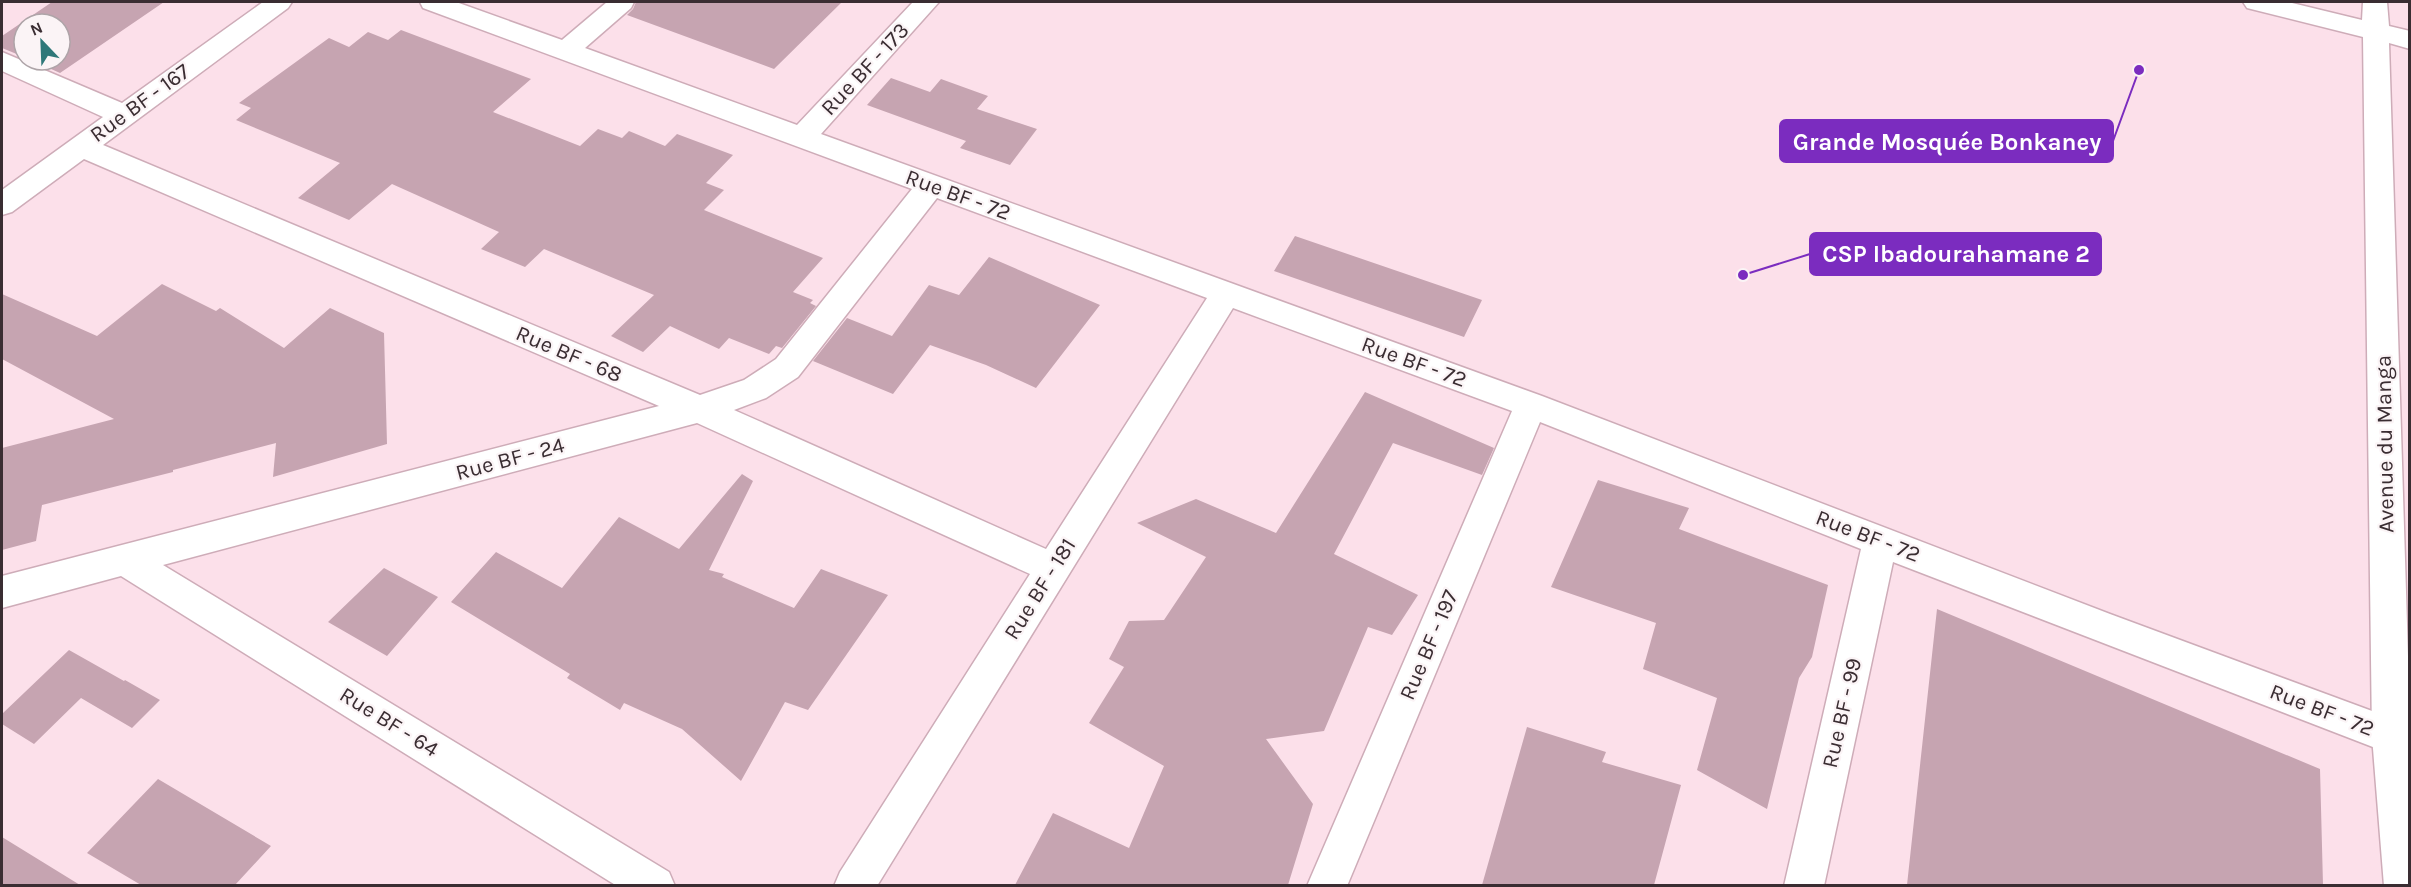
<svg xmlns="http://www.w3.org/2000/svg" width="2411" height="887" viewBox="0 0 2411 887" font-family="Karla,sans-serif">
  <rect width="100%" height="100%" fill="#fce0ea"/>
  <path fill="#c6a4b1" d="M 52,2 L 164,2 L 60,73 L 31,60 L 60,60 L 60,24 L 24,24 L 24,57 L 2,48 L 2,36 Z
    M 636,2 L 842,2 L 774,69 L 627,15 L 633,9 Z
    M 401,30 L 531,79 L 493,112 L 580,146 L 598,129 L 622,138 L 629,131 L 665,146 L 677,134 L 733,155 L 706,183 L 724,190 L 704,210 L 823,258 L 793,292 L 813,300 L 810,303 L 816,306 L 782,348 L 776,346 L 769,354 L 729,338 L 719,349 L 670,326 L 643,352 L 611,336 L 654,295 L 544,249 L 525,267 L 481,249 L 499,232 L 392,184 L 349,220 L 298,198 L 340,163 L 236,120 L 251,108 L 239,103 L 329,38 L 349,47 L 368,32 L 388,40 Z
    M 891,78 L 930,92 L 941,79 L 988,96 L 977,109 L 1037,129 L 1010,165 L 960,148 L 966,141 L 867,105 Z
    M 1295,236 L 1482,300 L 1464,337 L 1274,271 Z
    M 989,257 L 1100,305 L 1036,388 L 986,365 L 930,345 L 893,394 L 813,361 L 847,318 L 892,336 L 929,285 L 959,295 Z
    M 162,284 L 216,311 L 220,308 L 284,348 L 330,308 L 384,333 L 387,444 L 273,477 L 276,443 L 173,470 L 173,472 L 42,505 L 36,541 L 2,550 L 2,448 L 114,419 L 2,359 L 2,294 L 97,336 Z
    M 1365,392 L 1494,448 L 1482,475 L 1393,443 L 1334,554 L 1418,595 L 1392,635 L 1368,627 L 1324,731 L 1266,739 L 1313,804 L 1288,885 L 1015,885 L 1053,813 L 1129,848 L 1164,766 L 1089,723 L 1124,667 L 1109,659 L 1129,621 L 1164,620 L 1206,557 L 1137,523 L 1196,499 L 1276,533 Z
    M 742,474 L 753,481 L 709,570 L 724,574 L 722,577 L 794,608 L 821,569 L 888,595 L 808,710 L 785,702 L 741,781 L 682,729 L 624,703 L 620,710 L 567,678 L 570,674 L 451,602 L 496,552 L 562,588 L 619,517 L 679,549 Z
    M 1598,480 L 1689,508 L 1679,529 L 1828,585 L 1812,657 L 1799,678 L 1767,809 L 1697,770 L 1717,698 L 1643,669 L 1656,623 L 1551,587 Z
    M 384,568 L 438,597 L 387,656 L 328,622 Z
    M 1937,609 L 2320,769 L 2323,885 L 1907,885 Z
    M 69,650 L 124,681 L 125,680 L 160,700 L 132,728 L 81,698 L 34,744 L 2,724 L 2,714 Z
    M 1527,727 L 1606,752 L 1602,762 L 1681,785 L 1654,885 L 1482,885 Z
    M 158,779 L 271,846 L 235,885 L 141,885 L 87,853 Z
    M 2,837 L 80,885 L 2,885 Z"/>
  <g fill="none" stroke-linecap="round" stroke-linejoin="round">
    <g stroke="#ceacb8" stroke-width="3">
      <path id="street" d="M 263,2 L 292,2 L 288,8 L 103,145 L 700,395 L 744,380 L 776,359 L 912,189 L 423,8 L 420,2 L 456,2 L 562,40 L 607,2 L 634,2 L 631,8 L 585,48 L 797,125 L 913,2 L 939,2 L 821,134 L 1542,396 L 2110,614 L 2391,718 L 2404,723 L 2410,737 L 2404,749 L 2391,754 L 1893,562 L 1824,886 L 1784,886 L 1861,549 L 1540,422 L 1347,886 L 1307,886 L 1512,411 L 1233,308 L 877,886 L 834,886 L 840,872 L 1030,574 L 697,423 L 163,565 L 669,872 L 675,886 L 617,886 L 121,576 L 2,608 L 2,576 L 659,406 L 84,159 L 12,212 L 2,215 L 2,190 L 103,117 L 2,71 L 2,52 L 122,103 ZM 937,198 L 1207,298 L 1046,549 L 734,410 L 766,398 L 798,377 Z"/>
    </g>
    <g stroke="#ceacb8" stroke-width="3">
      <path id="secondary" d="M 2243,2 L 2288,2 L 2362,20 L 2363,2 L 2387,2 L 2389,26 L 2410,31 L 2410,49 L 2389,43 L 2410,721 L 2410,886 L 2384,886 L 2372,736 L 2363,37 L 2247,8 Z"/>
    </g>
    <use href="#street" fill="#fff" fill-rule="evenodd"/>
    <use href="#secondary" fill="#fff" fill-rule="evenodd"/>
  </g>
  <g text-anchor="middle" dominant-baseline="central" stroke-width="4.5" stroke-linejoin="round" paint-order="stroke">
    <g font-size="22" fill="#3a2d32" stroke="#fbf4f6">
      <text transform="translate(865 69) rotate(-47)">Rue BF - 173</text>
      <text transform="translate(140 103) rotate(-36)">Rue BF - 167</text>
      <text transform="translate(958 195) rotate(20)">Rue BF - 72</text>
      <text transform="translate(569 354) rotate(23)">Rue BF - 68</text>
      <text transform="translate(1414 362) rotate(20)">Rue BF - 72</text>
      <text transform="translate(2385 444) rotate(-91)">Avenue du Manga</text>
      <text transform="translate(510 459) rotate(-15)">Rue BF - 24</text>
      <text transform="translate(1868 536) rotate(21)">Rue BF - 72</text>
      <text transform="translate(1040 589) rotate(-58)">Rue BF - 181</text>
      <text transform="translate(1429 645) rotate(-67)">Rue BF - 197</text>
      <text transform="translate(2322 710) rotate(21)">Rue BF - 72</text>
      <text transform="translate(1842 713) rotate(-77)">Rue BF - 99</text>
      <text transform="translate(389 722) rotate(32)">Rue BF - 64</text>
    </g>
  </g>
  <path fill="none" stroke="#7b2cbf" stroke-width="2" d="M2139 70L2113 141M1743 275L1810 254"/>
  <g fill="#7b2cbf" stroke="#fbf4f6" stroke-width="2">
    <circle cx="2139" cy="70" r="6"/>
    <circle cx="1743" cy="275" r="6"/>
  </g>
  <g fill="#7b2cbf" stroke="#7b2cbf" stroke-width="2">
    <rect x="1780" y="120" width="333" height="42" rx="6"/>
    <rect x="1810" y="233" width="291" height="42" rx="6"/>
  </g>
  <g font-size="24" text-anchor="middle" font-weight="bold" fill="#fff">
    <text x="1947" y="150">Grande Mosquée Bonkaney</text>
    <text x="1956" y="262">CSP Ibadourahamane 2</text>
  </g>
  <rect width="2411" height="887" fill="none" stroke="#3a2d32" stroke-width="6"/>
  <g transform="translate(42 42) rotate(337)"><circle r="28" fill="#fbf4f6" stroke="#aea4a8" stroke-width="1.5"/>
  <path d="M0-4.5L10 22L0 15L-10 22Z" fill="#2f7879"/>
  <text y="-9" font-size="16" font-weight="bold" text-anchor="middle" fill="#3a2d32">N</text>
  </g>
</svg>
